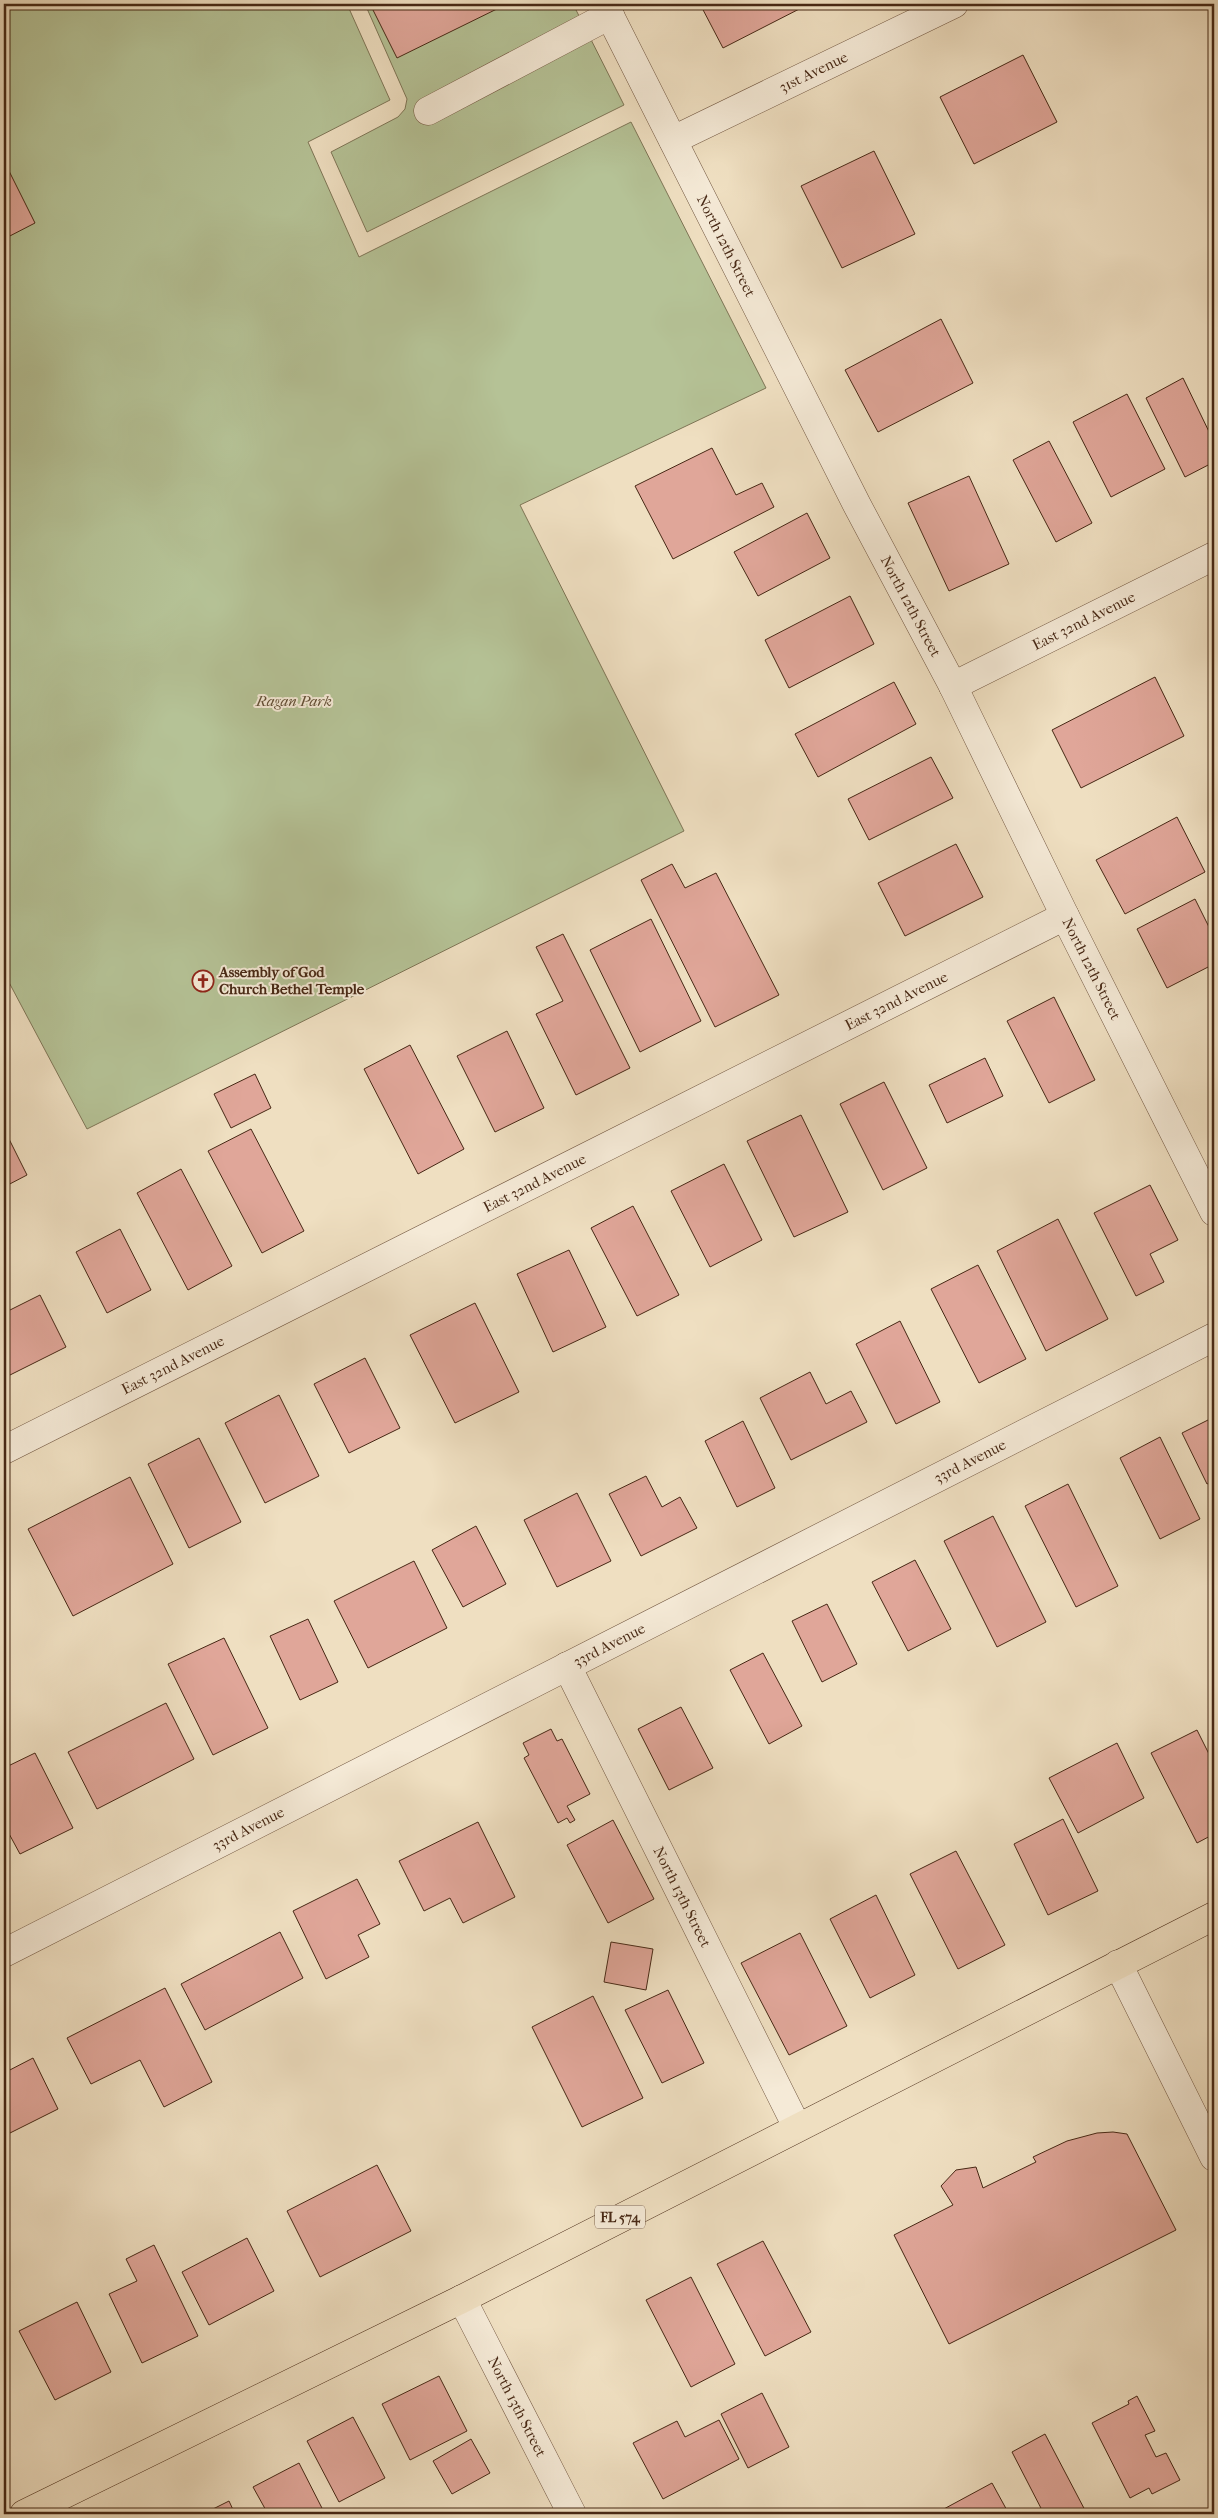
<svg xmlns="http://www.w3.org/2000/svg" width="1218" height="2518" viewBox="0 0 1218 2518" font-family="'IM FELL French Canon',serif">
  <rect width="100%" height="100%" fill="#efdfc1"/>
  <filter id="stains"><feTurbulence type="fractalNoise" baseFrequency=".004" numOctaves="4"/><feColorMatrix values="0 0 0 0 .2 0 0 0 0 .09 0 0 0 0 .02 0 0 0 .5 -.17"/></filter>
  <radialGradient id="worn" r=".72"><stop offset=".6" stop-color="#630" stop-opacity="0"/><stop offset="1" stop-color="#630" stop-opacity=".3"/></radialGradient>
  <path fill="#b5c296" stroke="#7e7556" d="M 4,4 L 347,4 L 390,100 L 308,142 L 359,257 L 631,122 L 766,388 L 520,505 L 684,831 L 87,1129 L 4,973 Z
    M 365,4 L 573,4 L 624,105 L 367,232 L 331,152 L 398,117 L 405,109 L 407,99 Z"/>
  <path fill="#e0a699" stroke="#472815" d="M 370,4 L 507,4 L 397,58 Z
    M 700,4 L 809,4 L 723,48 Z
    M 1023,55 L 1057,122 L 974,164 L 940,97 Z
    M 874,151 L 915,234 L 842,268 L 801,186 Z
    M 4,161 L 35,223 L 4,239 Z
    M 941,319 L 973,383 L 878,432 L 845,370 Z
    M 1183,378 L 1214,442 L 1214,462 L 1185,477 L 1146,398 Z
    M 1127,394 L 1165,469 L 1111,497 L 1073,422 Z
    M 1049,441 L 1092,523 L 1056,542 L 1013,460 Z
    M 712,448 L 736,495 L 762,483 L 774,507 L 673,559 L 635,486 Z
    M 969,476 L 1009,564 L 949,591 L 908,503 Z
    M 807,513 L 830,558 L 758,596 L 734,552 Z
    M 850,596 L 874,644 L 789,688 L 765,640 Z
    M 1155,677 L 1184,736 L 1081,788 L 1052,730 Z
    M 894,682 L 916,724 L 818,777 L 795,734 Z
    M 931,757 L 953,798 L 869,840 L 848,799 Z
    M 1177,817 L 1205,872 L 1125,914 L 1096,860 Z
    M 956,844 L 983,897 L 905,936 L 878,883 Z
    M 672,864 L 685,888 L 716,873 L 779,995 L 715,1027 L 641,880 Z
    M 1195,899 L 1214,937 L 1214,964 L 1167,988 L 1137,929 Z
    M 651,919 L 701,1021 L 640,1052 L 590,950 Z
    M 563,934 L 630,1068 L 576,1095 L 536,1014 L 563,1001 L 536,947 Z
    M 1054,997 L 1095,1080 L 1049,1103 L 1007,1021 Z
    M 507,1031 L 544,1108 L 495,1132 L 457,1056 Z
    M 410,1045 L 464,1149 L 418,1174 L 364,1069 Z
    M 985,1058 L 1003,1096 L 947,1123 L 929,1085 Z
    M 255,1074 L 271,1108 L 231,1128 L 214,1094 Z
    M 884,1082 L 927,1168 L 883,1190 L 840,1104 Z
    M 801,1115 L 848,1212 L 794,1237 L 747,1141 Z
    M 251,1129 L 304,1231 L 262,1253 L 208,1151 Z
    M 6,1133 L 27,1175 L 4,1187 L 4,1134 Z
    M 724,1164 L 762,1240 L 710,1267 L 671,1191 Z
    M 181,1169 L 232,1266 L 188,1290 L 137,1193 Z
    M 1150,1185 L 1178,1240 L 1150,1254 L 1164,1282 L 1136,1296 L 1094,1213 Z
    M 633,1206 L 679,1295 L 637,1316 L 591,1228 Z
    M 1058,1219 L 1108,1319 L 1046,1351 L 997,1251 Z
    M 120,1229 L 151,1290 L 107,1313 L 76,1252 Z
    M 569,1250 L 606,1327 L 553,1352 L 517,1274 Z
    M 978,1265 L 1026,1359 L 979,1383 L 931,1289 Z
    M 40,1295 L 66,1347 L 4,1378 L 4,1313 Z
    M 475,1303 L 519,1392 L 455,1423 L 410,1335 Z
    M 900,1321 L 940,1402 L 896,1424 L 856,1344 Z
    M 365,1358 L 400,1428 L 349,1453 L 314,1384 Z
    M 810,1372 L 826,1404 L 851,1391 L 867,1422 L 791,1460 L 760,1398 Z
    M 279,1395 L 319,1476 L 265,1503 L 225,1423 Z
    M 1214,1417 L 1214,1481 L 1207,1484 L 1182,1433 Z
    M 743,1421 L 775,1488 L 737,1507 L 705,1441 Z
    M 1160,1437 L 1200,1519 L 1160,1539 L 1120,1458 Z
    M 199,1438 L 241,1522 L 189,1548 L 148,1464 Z
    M 646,1476 L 662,1507 L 680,1497 L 697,1528 L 641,1556 L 609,1494 Z
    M 130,1477 L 173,1564 L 73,1616 L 28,1529 Z
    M 1068,1484 L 1118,1586 L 1076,1607 L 1025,1506 Z
    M 577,1493 L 611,1561 L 557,1587 L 524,1520 Z
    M 993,1516 L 1046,1622 L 997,1647 L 944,1541 Z
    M 476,1526 L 506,1584 L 463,1607 L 432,1550 Z
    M 915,1560 L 951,1629 L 908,1651 L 872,1582 Z
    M 414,1561 L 447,1628 L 368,1668 L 334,1601 Z
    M 827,1604 L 857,1664 L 822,1682 L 792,1621 Z
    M 308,1619 L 338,1682 L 300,1700 L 270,1636 Z
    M 224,1638 L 268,1728 L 213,1755 L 168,1664 Z
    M 763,1653 L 802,1726 L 769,1744 L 730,1670 Z
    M 166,1703 L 194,1759 L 97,1809 L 68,1752 Z
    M 681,1707 L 713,1768 L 669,1790 L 638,1729 Z
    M 551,1729 L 557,1741 L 562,1739 L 590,1794 L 567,1806 L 575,1820 L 570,1823 L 567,1818 L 558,1823 L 524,1758 L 529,1755 L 523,1743 Z
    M 1197,1730 L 1214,1764 L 1214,1834 L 1197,1843 L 1151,1753 Z
    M 1117,1743 L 1144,1798 L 1078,1833 L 1049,1778 Z
    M 35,1753 L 73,1828 L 20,1854 L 7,1830 L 4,1831 L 4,1768 Z
    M 1063,1819 L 1098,1891 L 1048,1915 L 1014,1844 Z
    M 613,1820 L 654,1899 L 608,1923 L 567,1845 Z
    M 478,1822 L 515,1897 L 463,1923 L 450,1898 L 424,1911 L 399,1861 Z
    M 956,1851 L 1005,1945 L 958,1969 L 910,1874 Z
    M 357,1879 L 380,1924 L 358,1935 L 369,1957 L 326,1979 L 293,1911 Z
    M 876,1895 L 915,1975 L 870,1998 L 830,1919 Z
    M 280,1932 L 303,1978 L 205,2030 L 181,1984 Z
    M 800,1933 L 847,2026 L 789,2055 L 741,1963 Z
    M 611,1942 L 653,1949 L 646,1990 L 604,1982 Z
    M 165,1988 L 212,2082 L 164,2107 L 140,2060 L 91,2084 L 67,2038 Z
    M 668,1990 L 704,2063 L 662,2083 L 625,2010 Z
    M 593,1996 L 643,2098 L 582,2127 L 532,2027 Z
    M 33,2058 L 58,2109 L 4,2136 L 4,2073 Z
    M 1113,2132 L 1127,2134 L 1176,2230 L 949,2344 L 894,2235 L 953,2205 L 941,2186 L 956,2170 L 976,2167 L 983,2188 L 1036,2162 L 1033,2157 L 1067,2141 L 1097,2133 Z
    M 377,2165 L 411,2231 L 320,2277 L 287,2211 Z
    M 247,2238 L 274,2291 L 209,2325 L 182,2272 Z
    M 763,2241 L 811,2332 L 765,2356 L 717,2264 Z
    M 154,2245 L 198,2336 L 142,2363 L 109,2294 L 137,2281 L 126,2259 Z
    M 691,2277 L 735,2364 L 691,2387 L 646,2300 Z
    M 77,2302 L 111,2372 L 55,2400 L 19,2331 Z
    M 439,2376 L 467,2431 L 410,2460 L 382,2404 Z
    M 762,2393 L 789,2447 L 748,2468 L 721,2414 Z
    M 1137,2396 L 1155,2431 L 1145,2435 L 1156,2457 L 1166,2453 L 1180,2480 L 1152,2494 L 1149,2488 L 1130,2498 L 1092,2423 L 1129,2404 L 1128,2401 Z
    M 353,2417 L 385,2478 L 339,2502 L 307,2441 Z
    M 719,2420 L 739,2459 L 663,2499 L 633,2443 L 677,2421 L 685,2437 Z
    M 1045,2434 L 1087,2514 L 1044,2514 L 1012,2452 Z
    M 471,2439 L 490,2473 L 452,2494 L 433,2461 Z
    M 299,2463 L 325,2514 L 268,2514 L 253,2487 Z
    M 992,2483 L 1009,2514 L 944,2514 L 942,2510 Z
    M 229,2501 L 235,2514 L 203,2514 Z"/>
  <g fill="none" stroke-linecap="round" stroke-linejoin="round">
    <g stroke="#715640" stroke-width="29">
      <g id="minor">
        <path id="s1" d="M 604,4 L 857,505 L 953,686 L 1065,916 L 1214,1212"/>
        <path d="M 428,111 L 610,15"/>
        <path id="s2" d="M 673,140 L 954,4"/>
        <path id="s3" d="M 953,686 L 1214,556"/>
        <path id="s4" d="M 4,1450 L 1065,916"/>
        <path id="s5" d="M 567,1666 L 797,2127"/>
        <path id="s6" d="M 4,1953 L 1214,1337"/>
        <path d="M 1118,1964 L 1214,2157"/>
        <path id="s7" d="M 462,2299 L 572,2514"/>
      </g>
    </g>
    <g stroke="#472815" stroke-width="29">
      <path id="major" d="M 24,2514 L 462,2299 L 1214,1916"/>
    </g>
    <use href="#minor" stroke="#f5ead7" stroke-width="28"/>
    <use href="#major" stroke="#efdfc1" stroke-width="28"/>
  </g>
  <defs>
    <g id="church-ring" transform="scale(1.125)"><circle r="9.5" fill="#f5ead7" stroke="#8f2418" stroke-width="1.5"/><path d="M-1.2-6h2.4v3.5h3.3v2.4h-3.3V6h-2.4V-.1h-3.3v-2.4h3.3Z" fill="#8f2418"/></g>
  </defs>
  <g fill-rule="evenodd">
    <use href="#church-ring" x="203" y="981"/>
  </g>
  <g text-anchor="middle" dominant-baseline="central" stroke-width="4" stroke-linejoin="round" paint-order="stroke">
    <rect fill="#f5ead7" stroke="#7b624f" stroke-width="1" x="595" y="2205.5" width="50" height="23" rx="4"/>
    <g font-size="14" font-weight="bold" fill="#472815">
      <text x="620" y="2217">FL 574</text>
    </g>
    <g font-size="15" fill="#472815" stroke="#f5ead7">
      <text stroke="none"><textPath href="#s2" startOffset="156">31st Avenue</textPath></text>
      <text stroke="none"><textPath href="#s1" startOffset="271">North 12th Street</textPath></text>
      <text stroke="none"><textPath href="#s1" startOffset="676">North 12th Street</textPath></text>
      <text stroke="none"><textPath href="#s3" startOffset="146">East 32nd Avenue</textPath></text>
      <text stroke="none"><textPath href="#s1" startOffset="1081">North 12th Street</textPath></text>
      <text stroke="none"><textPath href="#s4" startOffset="999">East 32nd Avenue</textPath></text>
      <text stroke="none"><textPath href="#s4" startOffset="594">East 32nd Avenue</textPath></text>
      <text stroke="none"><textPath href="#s4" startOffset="189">East 32nd Avenue</textPath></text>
      <text stroke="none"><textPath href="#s6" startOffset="1084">33rd Avenue</textPath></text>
      <text stroke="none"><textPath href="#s6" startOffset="679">33rd Avenue</textPath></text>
      <text stroke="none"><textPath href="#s6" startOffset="274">33rd Avenue</textPath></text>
      <text stroke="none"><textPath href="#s5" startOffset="258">North 13th Street</textPath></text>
      <text stroke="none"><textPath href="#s7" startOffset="121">North 13th Street</textPath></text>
    </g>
    <g font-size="15" font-style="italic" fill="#624e35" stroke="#f5ead7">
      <text x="294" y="701">Ragan Park</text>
    </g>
    <g font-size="15" font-weight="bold" fill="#472815" stroke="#f5ead7" text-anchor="start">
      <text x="219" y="972">Assembly of God<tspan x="219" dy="17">Church Bethel Temple</tspan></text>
    </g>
  </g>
  <rect width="1218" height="2518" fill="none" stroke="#efdfc1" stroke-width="20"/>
  <rect x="5" y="5" width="1208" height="2508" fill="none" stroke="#472815" stroke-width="2.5"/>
  <rect x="10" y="10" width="1198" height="2498" fill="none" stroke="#472815"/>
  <rect width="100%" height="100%" filter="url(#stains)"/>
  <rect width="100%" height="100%" fill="url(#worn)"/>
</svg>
